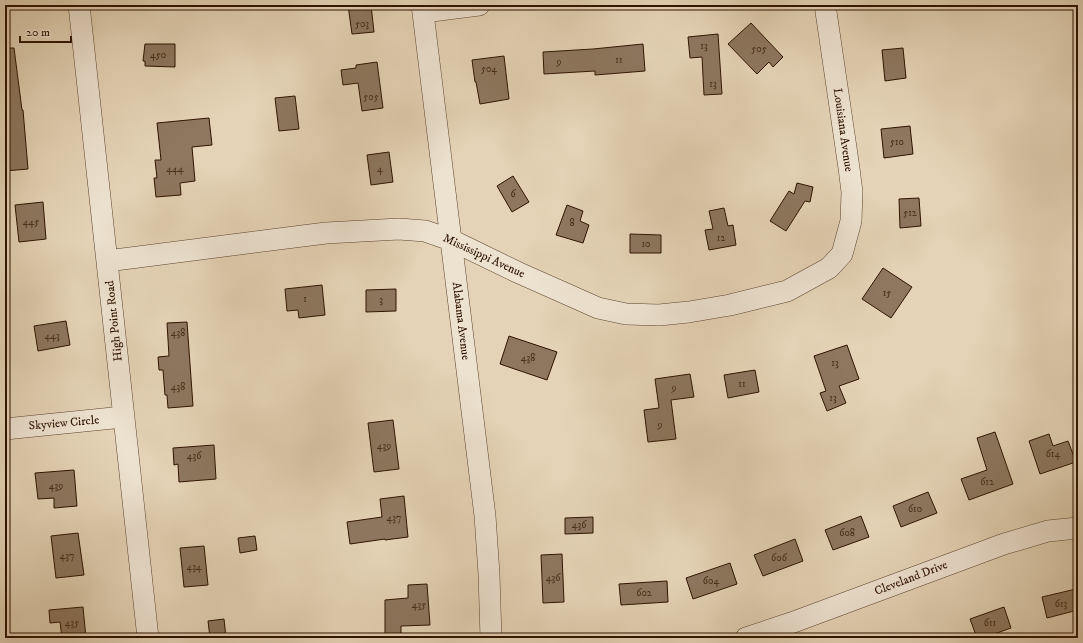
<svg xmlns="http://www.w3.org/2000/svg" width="1083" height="643" viewBox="0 0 1083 643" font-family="'IM FELL DW Pica',serif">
  <rect width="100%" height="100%" fill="#e4d3b6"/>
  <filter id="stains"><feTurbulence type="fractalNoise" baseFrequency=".005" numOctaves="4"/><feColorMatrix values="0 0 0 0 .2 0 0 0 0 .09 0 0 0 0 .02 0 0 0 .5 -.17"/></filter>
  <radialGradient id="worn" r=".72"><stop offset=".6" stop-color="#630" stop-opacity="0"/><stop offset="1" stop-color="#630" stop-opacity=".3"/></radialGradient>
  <path fill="#8d775f" stroke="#2f1300" d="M 348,5 L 371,5 L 374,32 L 352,34 Z
    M 751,23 L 783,57 L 773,67 L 769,62 L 757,74 L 728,44 Z
    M 718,34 L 722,94 L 704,95 L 702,57 L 690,58 L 688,37 Z
    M 145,44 L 175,44 L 175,67 L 145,66 L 145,61 L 143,61 Z
    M 643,44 L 645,71 L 595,75 L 595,71 L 544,74 L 543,52 L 593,49 Z
    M 5,48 L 14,48 L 22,110 L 23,110 L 28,169 L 5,171 Z
    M 903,48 L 906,78 L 885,81 L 882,50 Z
    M 504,56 L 509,99 L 480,104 L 476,82 L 475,82 L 472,60 Z
    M 377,62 L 383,108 L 362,111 L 358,83 L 343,85 L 341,70 L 356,68 L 356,65 Z
    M 295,96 L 299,129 L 279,131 L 275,98 Z
    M 209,118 L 212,145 L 192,147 L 195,181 L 180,183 L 181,195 L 156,197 L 154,178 L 157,178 L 155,160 L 161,160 L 157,123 Z
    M 910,126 L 913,154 L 884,158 L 881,129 Z
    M 389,152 L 393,182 L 371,185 L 367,155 Z
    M 513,176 L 529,202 L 512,212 L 497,186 Z
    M 797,183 L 813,187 L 810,202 L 805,201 L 786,231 L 770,221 L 789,191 L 794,194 Z
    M 919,198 L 921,226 L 900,228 L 899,199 Z
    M 43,202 L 46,239 L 19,242 L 15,205 Z
    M 567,205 L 583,211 L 580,221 L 589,225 L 583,243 L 556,235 Z
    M 724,208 L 728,226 L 733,225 L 736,245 L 709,250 L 705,230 L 713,229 L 709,211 Z
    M 630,234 L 661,235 L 661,253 L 630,253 Z
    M 883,268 L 912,287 L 891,318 L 862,299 Z
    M 322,285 L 325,315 L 299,318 L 298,310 L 287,311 L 285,289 Z
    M 396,289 L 396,311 L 366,312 L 366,290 Z
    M 66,321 L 70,345 L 38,351 L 34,326 Z
    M 187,322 L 193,406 L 168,408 L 167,395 L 165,395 L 163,370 L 159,370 L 158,357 L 169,356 L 167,323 Z
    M 509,336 L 557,352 L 547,380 L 500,364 Z
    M 847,345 L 859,379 L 839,386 L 846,403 L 827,411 L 820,393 L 826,391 L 814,356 Z
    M 755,370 L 759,392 L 728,398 L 724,375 Z
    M 690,374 L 694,397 L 671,400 L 676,439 L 648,442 L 644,410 L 659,408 L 655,379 Z
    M 393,420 L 399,469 L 374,472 L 368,423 Z
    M 995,432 L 1013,484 L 969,500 L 961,479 L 987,470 L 977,438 Z
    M 1049,434 L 1053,446 L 1068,441 L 1076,462 L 1040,474 L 1029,441 Z
    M 214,445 L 216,479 L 179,482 L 178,464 L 174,465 L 173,448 Z
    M 74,470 L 77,506 L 54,508 L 54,498 L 38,499 L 35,473 Z
    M 928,492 L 937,513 L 901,527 L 893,506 Z
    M 404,496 L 408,537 L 385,540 L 385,539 L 350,544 L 347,522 L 382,517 L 380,499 Z
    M 861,516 L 869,537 L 833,550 L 825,530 Z
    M 593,517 L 593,533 L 565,534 L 565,518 Z
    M 78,533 L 84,575 L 56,578 L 51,536 Z
    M 255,536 L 257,550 L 240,553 L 238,538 Z
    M 795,539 L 803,561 L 763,576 L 754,555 Z
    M 204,546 L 208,585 L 184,587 L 180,548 Z
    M 562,554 L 564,602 L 543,603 L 541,555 Z
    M 730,563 L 737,584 L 693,599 L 686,578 Z
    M 667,581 L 668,602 L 621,605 L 619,584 Z
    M 427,584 L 430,625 L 401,626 L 401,638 L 385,638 L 385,600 L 408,598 L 408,585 Z
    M 1076,589 L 1078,599 L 1078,610 L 1047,618 L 1042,597 Z
    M 83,607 L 86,638 L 62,638 L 60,622 L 50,623 L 49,610 Z
    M 1004,607 L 1011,628 L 983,638 L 977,638 L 970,619 Z
    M 224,619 L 226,638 L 210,638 L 208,621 Z"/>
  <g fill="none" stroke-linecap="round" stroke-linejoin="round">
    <g stroke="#5c432e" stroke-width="22">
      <path id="minor" d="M 79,5 L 148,638
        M 422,5 L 485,516 L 489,574 L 491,638
        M 424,12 L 479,5
        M 107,261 L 326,233 L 399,229 L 425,231 L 451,240 L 517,272 L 598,308 L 626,314 L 659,315 L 689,312 L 730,305 L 787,291 L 829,268 L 842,254 L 851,221 L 852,192 L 849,168 L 825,5
        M 5,429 L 123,417
        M 746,638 L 791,623 L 1004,544 L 1048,531 L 1078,528"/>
    </g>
    <use href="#minor" stroke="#ede2d0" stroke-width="21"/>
  </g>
  <g text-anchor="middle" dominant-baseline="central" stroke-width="3.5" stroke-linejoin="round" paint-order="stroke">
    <g font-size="10" fill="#462c18">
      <text x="362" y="24">503</text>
      <text x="704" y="46">13</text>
      <text x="759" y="49">505</text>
      <text x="158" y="55">450</text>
      <text x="619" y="60">11</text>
      <text x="559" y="62">9</text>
      <text x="489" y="69">504</text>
      <text x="713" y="84">13</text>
      <text x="371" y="97">505</text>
      <text x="897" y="142">510</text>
      <text x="175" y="169">444</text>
      <text x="380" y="169">4</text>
      <text x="513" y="194">6</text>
      <text x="910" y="213">512</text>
      <text x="31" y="222">445</text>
      <text x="572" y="223">8</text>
      <text x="721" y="238">12</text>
      <text x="646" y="244">10</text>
      <text x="887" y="293">15</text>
      <text x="305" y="299">1</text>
      <text x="381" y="300">3</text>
      <text x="178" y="333">438</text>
      <text x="52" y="336">443</text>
      <text x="528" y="358">438</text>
      <text x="835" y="363">13</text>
      <text x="742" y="384">11</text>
      <text x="178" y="387">438</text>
      <text x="674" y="388">9</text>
      <text x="833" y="398">13</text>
      <text x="660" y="425">9</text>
      <text x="384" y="446">439</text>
      <text x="1053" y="454">614</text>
      <text x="194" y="456">436</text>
      <text x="987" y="482">612</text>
      <text x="56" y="486">439</text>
      <text x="915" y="509">610</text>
      <text x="394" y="518">437</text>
      <text x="579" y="525">436</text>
      <text x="847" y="533">608</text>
      <text x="67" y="556">437</text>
      <text x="779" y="558">606</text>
      <text x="194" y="567">434</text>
      <text x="553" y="578">436</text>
      <text x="711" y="581">604</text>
      <text x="644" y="593">602</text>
      <text x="1061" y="604">613</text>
      <text x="419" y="605">435</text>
      <text x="72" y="623">435</text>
      <text x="990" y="623">611</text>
    </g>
    <g font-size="12" fill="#2f1300" stroke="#ede2d0">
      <text transform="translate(843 130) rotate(82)">Louisiana Avenue</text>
      <text transform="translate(484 256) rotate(25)">Mississippi Avenue</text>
      <text transform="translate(114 321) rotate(-96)">High Point Road</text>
      <text transform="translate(461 321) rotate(83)">Alabama Avenue</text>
      <text transform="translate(64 423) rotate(-5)">Skyview Circle</text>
      <text transform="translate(911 578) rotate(-21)">Cleveland Drive</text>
    </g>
  </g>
  <rect width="1083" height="643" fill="none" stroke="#e4d3b6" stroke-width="20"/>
  <rect x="6" y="6" width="1071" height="631" fill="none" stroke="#2f1300" stroke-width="2"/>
  <rect x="10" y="10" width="1063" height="623" fill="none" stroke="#2f1300"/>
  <path d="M20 36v6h51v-6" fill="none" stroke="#2f1300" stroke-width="2"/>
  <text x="26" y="36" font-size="12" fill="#2f1300" stroke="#ede2d0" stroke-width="3" paint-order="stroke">20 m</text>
  <rect width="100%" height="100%" filter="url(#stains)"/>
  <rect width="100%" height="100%" fill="url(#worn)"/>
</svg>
